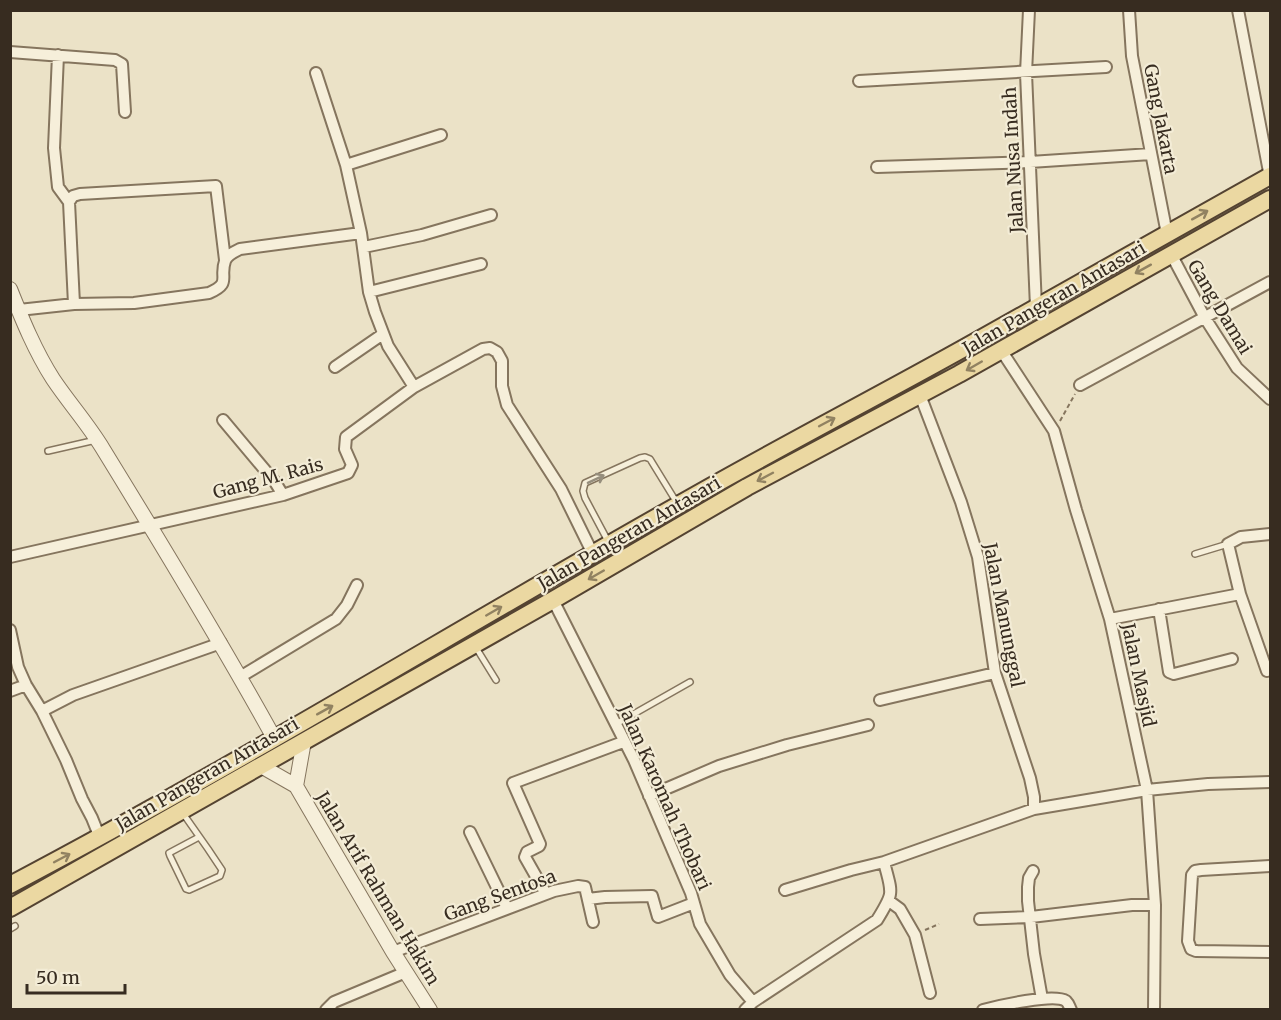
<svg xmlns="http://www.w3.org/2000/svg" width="1281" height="1020" viewBox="0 0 1281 1020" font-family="Merriweather,serif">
  <rect width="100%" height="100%" fill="#ebe2c7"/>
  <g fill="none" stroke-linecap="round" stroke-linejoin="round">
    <g stroke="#85755e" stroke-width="8">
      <path id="service" d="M 48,451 L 96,440
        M 609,543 L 585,498 L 583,491 L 585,483 L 640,458 L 645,457 L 650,459 L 677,503
        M 1195,554 L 1228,544
        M 475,646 L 496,680
        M 616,724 L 690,682
        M 182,812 L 208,849 L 222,870 L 220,876 L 189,890 L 186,889 L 170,856 L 169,853 L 199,837
        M 10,929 L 15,926"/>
    </g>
    <g stroke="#85755e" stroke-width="14">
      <path id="minor" d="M 1029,10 L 1026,73 L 1036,307
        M 1129,10 L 1132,56 L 1167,234
        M 1238,10 L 1270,177
        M 10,52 L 115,60 L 122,64 L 125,112
        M 58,55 L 54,148 L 58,187 L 69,202 L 74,304
        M 859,81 L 1106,67
        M 346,165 L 441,135
        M 877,167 L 1030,162 L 1151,154
        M 69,202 L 73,196 L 80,194 L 216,186 L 225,260
        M 361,233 L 369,292 L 375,312 L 388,346 L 414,387
        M 364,247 L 422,235 L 491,215
        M 1171,254 L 1205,318 L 1237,368 L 1270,399
        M 369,292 L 481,264
        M 19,310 L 74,304 L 134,303 L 209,293 C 232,283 219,278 225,261 C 227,255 234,252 240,249 L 361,233 L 346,165 L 316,73
        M 1001,350 L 1054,431 L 1076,510 L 1110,619 L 1147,790 L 1155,905 L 1154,1010
        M 335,367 L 383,334
        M 1080,385 L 1270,282
        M 920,395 L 961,502 L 978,557 L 995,673 L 1030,778 L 1034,797 L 1034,809
        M 223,420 L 275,482 L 283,495
        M 10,557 L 283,495 L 348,473 L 352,465 L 345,449 L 346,437 L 414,387 L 483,349 L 490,348 L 497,352 L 502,361 L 502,386 L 507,405 L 561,489 L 593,554
        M 1240,594 L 1267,671
        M 553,600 L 634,760 L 691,893 L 700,924 L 730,975 L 753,1002
        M 1159,609 L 1169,672 L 1174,674 L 1232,659
        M 1110,619 L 1240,594 L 1228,544 L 1241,537 L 1270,534
        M 10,630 L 18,667 L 26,685 L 42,711 L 66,760 L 82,799 L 92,818 L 100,838
        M 240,677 L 336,619 L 347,605 L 357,585
        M 10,691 L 26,685
        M 880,700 L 995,673
        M 42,711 L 73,695 L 221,643
        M 649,796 L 719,766 L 787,745 L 868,725
        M 470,832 L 507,908
        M 1270,866 L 1201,870 L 1195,871 L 1192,875 L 1188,941 L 1191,949 L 1196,951 L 1270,952
        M 1033,871 L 1029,878 L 1028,887 L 1028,901 L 1034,954 L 1042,999
        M 785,890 L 851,870 L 884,862 L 1034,809 L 1147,790 L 1208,784 L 1270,782
        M 546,894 L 525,857 L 527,852 L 539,846 L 540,844 L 513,783 L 623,742
        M 588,899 L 605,897 L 652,896 L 658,917 L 694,903
        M 889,901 L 900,909 L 915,935 L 930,993
        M 980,919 L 1031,917 L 1132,905 L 1155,905
        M 393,952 L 554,891 L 578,886 L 585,887 L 593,922
        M 326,1010 L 334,1002 L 406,972
        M 745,1010 L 753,1002 L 877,920 C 895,891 892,894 884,862
        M 983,1010 C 998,1006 1054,993 1066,1001 C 1069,1004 1069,1006 1071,1010"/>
    </g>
    <g stroke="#85755e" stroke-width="16">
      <path id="tertiary" d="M 10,289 C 22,319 35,351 53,379 C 69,403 88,424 103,449 C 162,545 220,640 274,738
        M 261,766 L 296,786 L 393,952 L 430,1010
        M 296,786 L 304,741"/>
    </g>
    <g stroke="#544331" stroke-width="20">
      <path id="primary" d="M 10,885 C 238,765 456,630 680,504 C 774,450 871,400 966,347 C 1068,290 1169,232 1270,176
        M 10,908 L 553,600 L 747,487 L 959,374 L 1270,199"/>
    </g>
    <path stroke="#85755e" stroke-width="2" stroke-dasharray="4.5 3" stroke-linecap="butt" d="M 1060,421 L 1075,394
      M 925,930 L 939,924"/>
    <use href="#service" stroke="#f6efda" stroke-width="5"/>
    <use href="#minor" stroke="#f6efda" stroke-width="10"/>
    <use href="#tertiary" stroke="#f6efda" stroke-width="14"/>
    <use href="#primary" stroke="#ebd8a2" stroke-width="16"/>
  </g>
  <defs><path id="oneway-shaft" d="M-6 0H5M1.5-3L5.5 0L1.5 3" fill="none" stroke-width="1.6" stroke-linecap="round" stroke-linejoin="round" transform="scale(1.5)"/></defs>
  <g stroke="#918261">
    <use href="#oneway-shaft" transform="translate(1200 215) rotate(-29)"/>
    <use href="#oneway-shaft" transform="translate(1143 269) rotate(151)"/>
    <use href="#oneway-shaft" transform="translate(974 366) rotate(150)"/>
    <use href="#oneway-shaft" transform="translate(827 422) rotate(-28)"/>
    <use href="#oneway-shaft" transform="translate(765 477) rotate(152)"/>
    <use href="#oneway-shaft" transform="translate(596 575) rotate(150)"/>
    <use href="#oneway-shaft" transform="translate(494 611) rotate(-30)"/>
    <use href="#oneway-shaft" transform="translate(325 710) rotate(-29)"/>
    <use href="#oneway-shaft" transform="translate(62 858) rotate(-28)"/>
  </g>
  <use stroke="#968e7d" href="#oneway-shaft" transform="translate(596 479) rotate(-25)"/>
  <g text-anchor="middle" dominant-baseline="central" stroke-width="4.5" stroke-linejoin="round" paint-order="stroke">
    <g font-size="18" fill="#372c20" stroke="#f3ecd6">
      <text transform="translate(1161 119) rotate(79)">Gang Jakarta</text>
      <text transform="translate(1013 160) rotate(-93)">Jalan Nusa Indah</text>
      <text transform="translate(1054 298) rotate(-30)">Jalan Pangeran Antasari</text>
      <text transform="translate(1220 307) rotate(59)">Gang Damai</text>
      <text transform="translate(268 478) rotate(-15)">Gang M. Rais</text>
      <text transform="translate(629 533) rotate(-30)">Jalan Pangeran Antasari</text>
      <text transform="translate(1004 615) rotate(79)">Jalan Manunggal</text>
      <text transform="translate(1139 675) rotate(78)">Jalan Masjid</text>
      <text transform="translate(207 774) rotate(-30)">Jalan Pangeran Antasari</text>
      <text transform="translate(665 797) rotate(66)">Jalan Karomah Thobari</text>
      <text transform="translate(378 888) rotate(59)">Jalan Arif Rahman Hakim</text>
      <text transform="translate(500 895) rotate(-20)">Gang Sentosa</text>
    </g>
  </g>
  <rect width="1281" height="1020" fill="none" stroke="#372c20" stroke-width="24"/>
  <path d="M27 984v9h98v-9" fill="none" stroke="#372c20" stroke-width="3"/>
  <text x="36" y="984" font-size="18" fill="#372c20" stroke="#f3ecd6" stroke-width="4.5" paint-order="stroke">50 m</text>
</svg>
